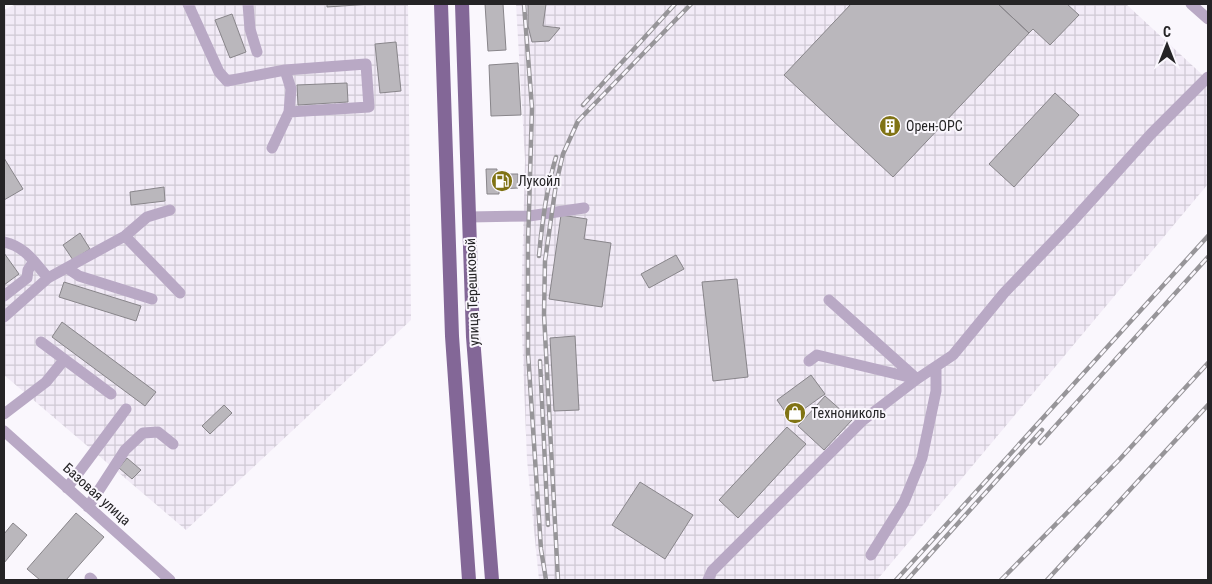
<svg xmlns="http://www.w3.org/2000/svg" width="1212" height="584" viewBox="0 0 1212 584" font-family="'Roboto Condensed',sans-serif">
  <defs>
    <pattern id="industrial-grid" width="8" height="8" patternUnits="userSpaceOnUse" patternTransform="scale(1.25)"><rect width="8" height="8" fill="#f2ebf7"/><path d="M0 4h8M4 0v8" fill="none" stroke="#cfc9d4"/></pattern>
  </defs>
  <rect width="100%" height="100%" fill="#faf7fd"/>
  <path fill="url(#industrial-grid)" d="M 16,4 L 408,4 L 411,320 L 186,530 L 4,375 L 4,10 Z
    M 516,4 L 1126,4 L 1208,80 L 1208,184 L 877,580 L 539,580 L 527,460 L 521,310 L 525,160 Z"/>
  <path fill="#bab7bc" stroke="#88858a" d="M 327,4 L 371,4 L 327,7 Z
    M 485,4 L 503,4 L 506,50 L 488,51 Z
    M 528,4 L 546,4 L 543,26 L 560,28 L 549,41 L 532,42 L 528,26 Z
    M 851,4 L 998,4 L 1029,33 L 893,177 L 784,75 Z
    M 998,4 L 1067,4 L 1079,15 L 1050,45 L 1033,29 L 1029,33 Z
    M 232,14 L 246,52 L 230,58 L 215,20 Z
    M 396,42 L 401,91 L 380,93 L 375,44 Z
    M 518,63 L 521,115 L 491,116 L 489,65 Z
    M 347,83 L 348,102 L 298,105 L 297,85 Z
    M 1055,93 L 1079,115 L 1014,187 L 989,164 Z
    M 4,158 L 23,189 L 4,200 Z
    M 486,169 L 497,169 L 497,174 L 518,174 L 518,188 L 499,189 L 499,194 L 487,194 Z
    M 164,187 L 165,201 L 131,205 L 130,192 Z
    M 561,215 L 587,219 L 584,239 L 611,243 L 602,307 L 549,299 Z
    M 80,233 L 90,249 L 73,260 L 63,245 Z
    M 4,253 L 19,274 L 4,285 Z
    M 676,255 L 684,269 L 649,288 L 641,274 Z
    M 737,279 L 748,377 L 713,381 L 702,282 Z
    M 64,282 L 141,306 L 136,321 L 59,297 Z
    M 62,322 L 156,392 L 145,406 L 52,337 Z
    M 575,336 L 579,410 L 554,411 L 550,338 Z
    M 811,375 L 825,394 L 790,419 L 777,400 Z
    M 825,396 L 852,420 L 824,450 L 798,426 Z
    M 224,405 L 232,413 L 210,434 L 202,426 Z
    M 787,427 L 806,444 L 738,518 L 719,500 Z
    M 127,458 L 141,470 L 132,479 L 119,468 Z
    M 640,482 L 693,515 L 665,559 L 612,525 Z
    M 76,513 L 104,537 L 66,580 L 40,580 L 27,569 Z
    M 13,523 L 27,535 L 4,563 L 4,534 Z"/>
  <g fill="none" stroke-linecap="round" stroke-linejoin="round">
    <path stroke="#b9a9c5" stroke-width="11" d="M 188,4 L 219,72 L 227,81 L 285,70 L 366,64 L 369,107 L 289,112 L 291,89 L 285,70
      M 248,4 L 250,29 L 257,52
      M 1191,4 L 1208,19
      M 272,148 L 289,112
      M 469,217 L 529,216 L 584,208
      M 125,236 L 180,293
      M 4,242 C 26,247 34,262 48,278
      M 67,268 L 79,276 L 152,299
      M 4,296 L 27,278 L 28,270 L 34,261
      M 4,317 L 48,278 L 125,236 L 147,217 L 170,210
      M 41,342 L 111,394
      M 809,361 L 817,355 L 917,379 L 829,300
      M 4,414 L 46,382 L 64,360
      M 4,431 L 170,580
      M 67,488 L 126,409
      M 88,507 L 125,450 L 143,433 L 158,432 L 173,444
      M 871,555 L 904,502 L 922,458 L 936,391 L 936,367
      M 90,578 L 92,580
      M 708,580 L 712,571 L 862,421 L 917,379 L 953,355 L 1004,293 L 1070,224 L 1151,134 L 1208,77"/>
    <path stroke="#836797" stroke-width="14" d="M 441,4 L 452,336 L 469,580
      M 462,4 L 473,337 L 492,580"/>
    <g stroke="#979599" stroke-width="4.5">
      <path id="rail" d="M 524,4 L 532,108 L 528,244 L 528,353 L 541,549 L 546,580
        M 583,105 L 675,4
        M 539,256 C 542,222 546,190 556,157
        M 540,361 L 548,525
        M 1040,443 L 1208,257
        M 558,580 L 544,314 L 545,261 L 556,184 L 563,154 L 578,121 L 691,4
        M 896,580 L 1208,236
        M 907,580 L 1042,430
        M 1001,580 L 1119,460 L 1208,363
        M 1047,580 L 1208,405"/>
    </g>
    <use href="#rail" stroke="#faf7fd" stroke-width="2.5" stroke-dasharray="8" stroke-linecap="butt"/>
  </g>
  <defs>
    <g id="building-disc" transform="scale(1.125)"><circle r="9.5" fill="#807314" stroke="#faf7fd"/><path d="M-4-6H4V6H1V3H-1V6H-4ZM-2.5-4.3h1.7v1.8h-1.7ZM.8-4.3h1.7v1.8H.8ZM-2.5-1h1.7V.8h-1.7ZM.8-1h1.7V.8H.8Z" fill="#fff"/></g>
    <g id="fuel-disc" transform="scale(1.125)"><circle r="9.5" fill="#807314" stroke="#faf7fd"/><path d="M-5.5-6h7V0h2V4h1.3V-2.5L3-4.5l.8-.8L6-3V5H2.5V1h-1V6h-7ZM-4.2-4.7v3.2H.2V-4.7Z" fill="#fff"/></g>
    <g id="shop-disc" transform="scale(1.125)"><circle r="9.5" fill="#807314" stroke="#faf7fd"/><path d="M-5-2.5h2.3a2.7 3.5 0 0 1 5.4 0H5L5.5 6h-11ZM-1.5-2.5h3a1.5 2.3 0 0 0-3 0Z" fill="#fff"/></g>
  </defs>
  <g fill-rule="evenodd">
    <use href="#building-disc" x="890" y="126"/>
    <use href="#fuel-disc" x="502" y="181"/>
    <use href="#shop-disc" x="795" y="413"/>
  </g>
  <g text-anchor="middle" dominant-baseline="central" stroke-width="4" stroke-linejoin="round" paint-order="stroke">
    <g font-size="14" fill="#252426" stroke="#faf7fd" text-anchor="start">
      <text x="906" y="126">Орен-ОРС</text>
      <text x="518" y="181">Лукойл</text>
      <text x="811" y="413">Технониколь</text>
    </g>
    <g font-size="14" fill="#252426" stroke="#faf7fd">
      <text transform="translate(472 292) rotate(-92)">улица Терешковой</text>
      <text transform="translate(97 494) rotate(42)">Базовая улица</text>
    </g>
  </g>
  <rect width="1212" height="584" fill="none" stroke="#252426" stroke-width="10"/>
  <g transform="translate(1167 45)" stroke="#faf7fd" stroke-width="4" paint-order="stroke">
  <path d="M0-4L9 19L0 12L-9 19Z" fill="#252426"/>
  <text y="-8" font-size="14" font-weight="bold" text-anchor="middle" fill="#252426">С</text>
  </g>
</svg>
